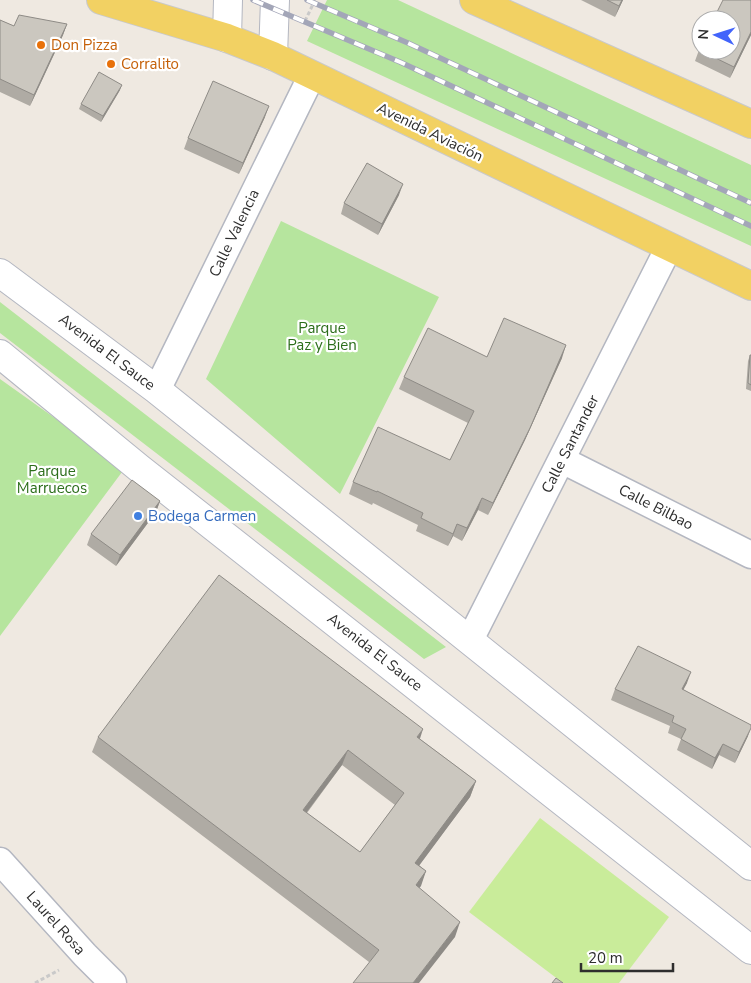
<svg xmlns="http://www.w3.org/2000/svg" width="751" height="983" viewBox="0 0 751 983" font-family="'Nunito Sans',sans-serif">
  <rect width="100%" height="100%" fill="#efe9e1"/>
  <path fill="#b6e59e" d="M 327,0 L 398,0 L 751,165 L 751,246 L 307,41 Z
    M 281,221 L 439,297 L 340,494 L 206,379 Z
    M 0,302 L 446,647 L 424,659 L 0,333 Z
    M 0,379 L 125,468 L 0,636 Z"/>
  <path fill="#c9ec9a" d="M 540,818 L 669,917 L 619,983 L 563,983 L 469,912 Z"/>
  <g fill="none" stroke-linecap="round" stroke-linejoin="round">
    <g stroke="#b4b7c1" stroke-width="29">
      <path id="minor" d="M 157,390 L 312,75
        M 562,460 L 751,555
        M 470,640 L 669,247
        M 0,861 L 85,955 L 113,983"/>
    </g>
    <g stroke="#b4b7c1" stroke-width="30">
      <path id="tertiary" d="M 227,38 L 228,0
        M 273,56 L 275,0
        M 0,273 L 157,390 L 751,866
        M 0,354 L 139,468 L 751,950"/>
    </g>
    <g stroke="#c9c9c9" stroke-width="30">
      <path id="primary" d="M 101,0 L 227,38 L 273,56 L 751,286
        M 474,0 L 751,124"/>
    </g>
    <path stroke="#c9c9c9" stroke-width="3" stroke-dasharray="4 2.5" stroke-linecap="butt" d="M 305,21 L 315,0
      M 35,983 L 59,970"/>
    <use href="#minor" stroke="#fff" stroke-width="26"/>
    <use href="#tertiary" stroke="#fff" stroke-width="28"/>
    <use href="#primary" stroke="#f2d163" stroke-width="28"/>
    <g stroke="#a3a6b8" stroke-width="5.5">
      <path id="rail" d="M 253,0 L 400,62 L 751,226
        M 307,0 L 408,43 L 751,203"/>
    </g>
    <use href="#rail" stroke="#fff" stroke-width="4" stroke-dasharray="11" stroke-linecap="butt"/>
  </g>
  <path fill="#afaba4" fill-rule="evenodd" d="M 581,0 L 623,0 L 615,17 Z
    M 751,0 L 751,35 L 730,78 L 695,61 L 699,50 Z
    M 0,20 L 14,26 L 67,24 L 63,35 L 30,106 L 0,92 Z
    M 120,90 L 101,122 L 79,109 L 81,104 Z
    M 265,117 L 239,174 L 184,149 L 188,138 Z
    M 399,195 L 378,235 L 341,214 L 344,203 Z
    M 750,355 L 751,355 L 751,391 L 746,389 L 748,361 Z
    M 487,357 L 562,358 L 525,440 L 488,515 L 478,510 L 462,541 L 453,536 L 448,546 L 416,531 L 418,525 L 373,503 L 372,505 L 349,494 L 353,482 L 450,460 L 468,423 L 399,389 L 404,377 Z
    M 160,501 L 156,512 L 116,566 L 87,545 L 91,534 Z
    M 687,683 L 683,689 L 748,736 L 735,763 L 719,755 L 712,769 L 677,750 L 681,739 L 668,733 L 670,726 L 611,700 L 615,689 Z
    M 98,737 L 420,739 L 476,781 L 470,797 L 419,865 L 426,871 L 419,888 L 455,937 L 369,962 L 92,752 ZM 342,765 L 395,805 L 360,852 L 307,813 Z"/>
  <path fill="#8e8b86" d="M 622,0 L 623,0 L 615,17 L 619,6 Z
    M 67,24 L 63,35 L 30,106 L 34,95 Z
    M 751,32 L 751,35 L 730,78 L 734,67 Z
    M 122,85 L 120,90 L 101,122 L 103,116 Z
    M 269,106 L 265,117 L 239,174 L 243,163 Z
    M 403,184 L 399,195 L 378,235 L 382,224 Z
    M 566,345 L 562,358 L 525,440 L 488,515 L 493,503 Z
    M 482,498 L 478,510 L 462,541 L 467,528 Z
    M 160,501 L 156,512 L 116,566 L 120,555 Z
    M 457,524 L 453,536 L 448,546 L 453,534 Z
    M 691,672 L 687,683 L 678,700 L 682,689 Z
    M 751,728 L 748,736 L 735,763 L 739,752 Z
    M 423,729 L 418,745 L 417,737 Z
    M 723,744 L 719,755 L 712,769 L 715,758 Z
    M 348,750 L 342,765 L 297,825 L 303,810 Z
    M 476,781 L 470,797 L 410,878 L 415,863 Z
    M 426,871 L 421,886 L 410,901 L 416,885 Z
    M 460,922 L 455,937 L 419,983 L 413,983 Z"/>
  <path fill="#cbc7bf" stroke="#8e8b86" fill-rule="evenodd" d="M 607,0 L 622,0 L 619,6 Z
    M 723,0 L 751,0 L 751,32 L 734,67 L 699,50 L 701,46 L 701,50 L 731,50 L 731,20 L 713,20 Z
    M 19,15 L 67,24 L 34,95 L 0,79 L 0,20 L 14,26 Z
    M 99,72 L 122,85 L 103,116 L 81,104 Z
    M 213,81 L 269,106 L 243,163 L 188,138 Z
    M 367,163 L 403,184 L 382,224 L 344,203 Z
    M 504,318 L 566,345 L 530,428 L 493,503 L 482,498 L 467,528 L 457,524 L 453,534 L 421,518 L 423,513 L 377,491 L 377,492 L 353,482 L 378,427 L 450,460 L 474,411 L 404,377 L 428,328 L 487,357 Z
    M 750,355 L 751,355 L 751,385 L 748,383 Z
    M 132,480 L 160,501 L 120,555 L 91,534 Z
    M 219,575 L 423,729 L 417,737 L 476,781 L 415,863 L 426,871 L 416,885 L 460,922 L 413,983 L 353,983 L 379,950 L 98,737 ZM 348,750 L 404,793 L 360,852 L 303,810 Z
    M 638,646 L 691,672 L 682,689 L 751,725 L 751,728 L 739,752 L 723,744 L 715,758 L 681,739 L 686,729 L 672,722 L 674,716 L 615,689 Z
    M 556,978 L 563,983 L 552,983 Z"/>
  <g fill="#e8710a" stroke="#fff" stroke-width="2">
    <circle cx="41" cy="45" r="5"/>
    <circle cx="111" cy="64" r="5"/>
  </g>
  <circle fill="#3f7fe0" stroke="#fff" stroke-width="2" cx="138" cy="516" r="5"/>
  <g text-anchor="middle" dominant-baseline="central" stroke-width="4.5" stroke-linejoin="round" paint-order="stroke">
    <g font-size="15" fill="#c56008" stroke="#fff" text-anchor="start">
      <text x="51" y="45">Don Pizza</text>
      <text x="121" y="64">Corralito</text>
    </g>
    <g font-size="15" fill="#2e2e2e" stroke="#fff">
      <text transform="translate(430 132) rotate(26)">Avenida Aviación</text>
      <text transform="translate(234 233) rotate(-64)">Calle Valencia</text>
      <text transform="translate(107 352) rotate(37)">Avenida El Sauce</text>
      <text transform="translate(570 444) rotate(-63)">Calle Santander</text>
      <text transform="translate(656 507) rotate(27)">Calle Bilbao</text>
      <text transform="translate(375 652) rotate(38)">Avenida El Sauce</text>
      <text transform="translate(56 923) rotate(48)">Laurel Rosa</text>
    </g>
    <g font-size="15" fill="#2c6e1b" stroke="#fff">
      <text x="322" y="328">Parque<tspan x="322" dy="17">Paz y Bien</tspan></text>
      <text x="52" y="471">Parque<tspan x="52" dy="17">Marruecos</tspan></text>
    </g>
    <g font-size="15" fill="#366cbe" stroke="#fff" text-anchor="start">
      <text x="148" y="516">Bodega Carmen</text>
    </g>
  </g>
  <g transform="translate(716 35) rotate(274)"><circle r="24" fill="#ffffff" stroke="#ababab"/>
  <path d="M0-4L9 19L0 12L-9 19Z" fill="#4264fb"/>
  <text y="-8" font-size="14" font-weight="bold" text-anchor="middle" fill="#2e2e2e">N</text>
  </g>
  <path d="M581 963v8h92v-8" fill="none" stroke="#2e2e2e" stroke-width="2.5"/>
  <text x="588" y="963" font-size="15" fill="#2e2e2e" stroke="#ffffff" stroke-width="4" paint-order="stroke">20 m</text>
</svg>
